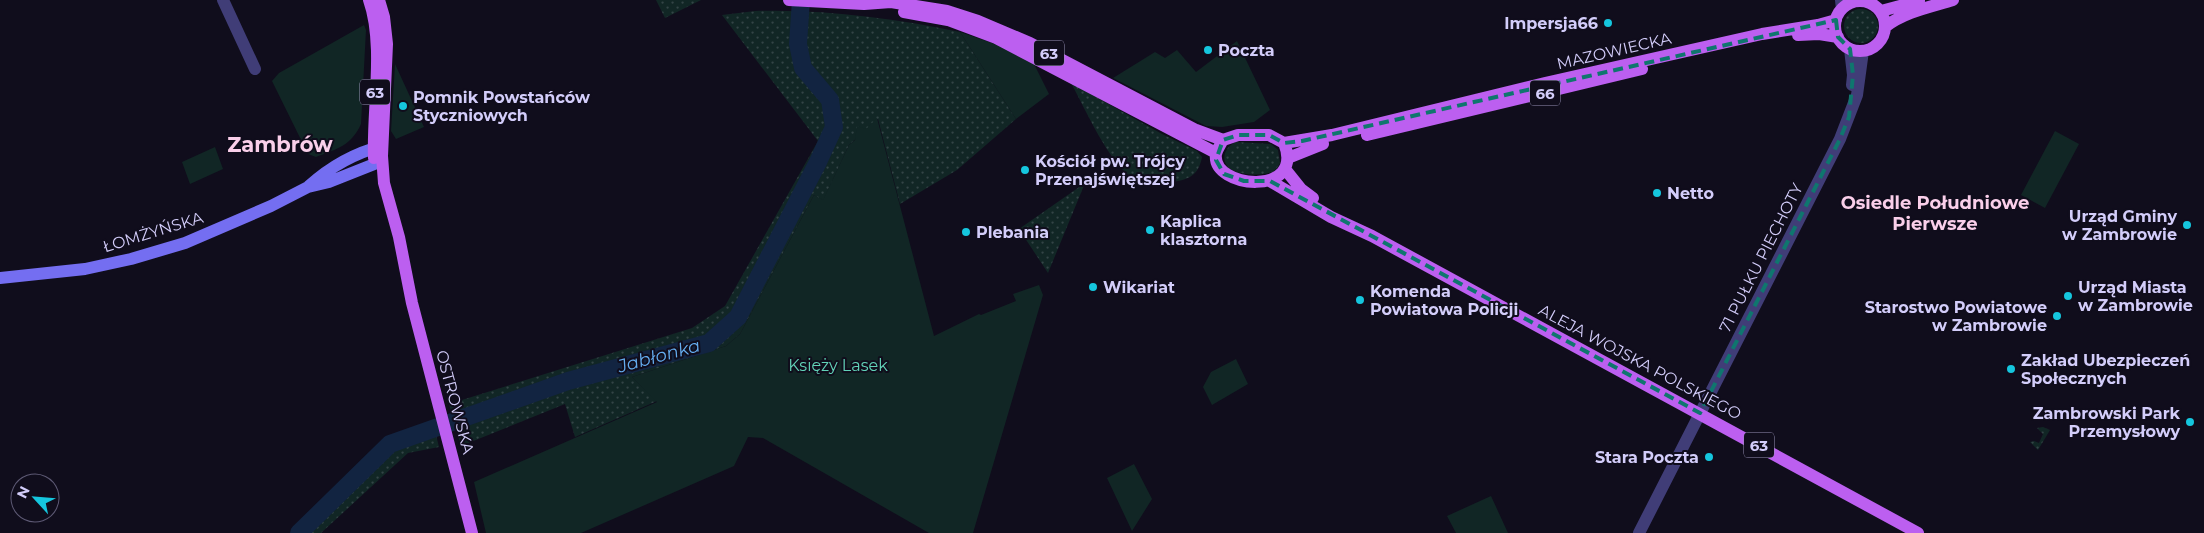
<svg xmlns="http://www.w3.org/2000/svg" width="2204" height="533" viewBox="0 0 2204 533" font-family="Montserrat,sans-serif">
  <defs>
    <pattern id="grass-dots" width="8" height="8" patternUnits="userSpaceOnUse" patternTransform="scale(1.25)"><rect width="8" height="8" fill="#112625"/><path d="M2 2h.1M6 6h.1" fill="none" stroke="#334446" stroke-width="1.8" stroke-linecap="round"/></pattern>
  </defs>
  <rect width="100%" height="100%" fill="#100d1c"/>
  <path fill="url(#grass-dots)" d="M 656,0 L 701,0 L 665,18 Z
    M1844 26a17 17 0 1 1 34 0a17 17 0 1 1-34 0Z
    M 755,11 C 824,9 893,18 960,32 L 1016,119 L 957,170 L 900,204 L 878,119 L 849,145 L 823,201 L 814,195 L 740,334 L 726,346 L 632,377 L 657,401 L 575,437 L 565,404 L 461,446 L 449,404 L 692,328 L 725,306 L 818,141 L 722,15 Z
    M 1071,83 L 1162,134 L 1197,151 L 1202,157 C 1199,172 1193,178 1178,181 C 1165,184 1145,186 1133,178 C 1109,164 1085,108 1071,83 Z
    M 1236,142 L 1271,144 L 1278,150 L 1280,163 C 1278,167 1276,170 1272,172 C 1263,176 1240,175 1232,170 C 1219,162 1224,147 1236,142 Z
    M 1085,183 L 1048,273 L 1019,229 Z
    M 2043,427 L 2050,430 L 2038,450 L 2030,442 L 2034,441 L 2039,443 L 2043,434 L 2037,428 Z
    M 435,431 L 439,447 L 408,453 L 321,533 L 307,533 L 396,448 Z"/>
  <path fill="#112625" d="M 364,25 L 366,30 L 361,124 C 351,146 337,149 316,157 L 308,154 L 272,81 L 279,73 Z
    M 960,32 L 1001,46 L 1033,62 L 1049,94 L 1016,119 Z
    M 1237,41 L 1270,110 L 1254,122 L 1222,127 L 1206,126 L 1113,78 L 1155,52 L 1165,58 L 1177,50 L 1196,72 Z
    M 395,64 L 424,127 L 396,139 L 391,131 Z
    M 877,118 L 934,336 L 979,314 L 981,315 L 1016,301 L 1013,294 L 1039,285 L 1043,295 L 973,533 L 929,533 L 763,438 L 748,437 L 734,466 L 581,533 L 486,533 L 474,482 L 657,402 L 632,377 L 726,346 L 740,334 L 814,195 L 823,200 L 849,145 L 855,140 L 857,126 L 866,129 Z
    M 2055,131 L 2079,144 L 2045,208 L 2021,195 Z
    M 215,147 L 223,169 L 190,184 L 182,162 Z
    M 1236,359 L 1248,384 L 1212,405 L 1203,387 L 1211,372 Z
    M 1134,464 L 1152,499 L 1132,531 L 1107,478 Z
    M 1491,496 L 1508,533 L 1456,533 L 1447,516 Z"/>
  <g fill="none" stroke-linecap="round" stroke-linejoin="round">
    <path stroke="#122441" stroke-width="18" d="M 299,533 L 390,444 L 568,381 L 709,343 L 738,317 L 818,162 L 834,127 L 830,100 L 803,68 L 798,44 L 801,0"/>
    <path stroke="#403d77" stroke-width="12" d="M 223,0 L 255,69
      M 1841,0 L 1842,9
      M 1861,0 L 1862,1
      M 1850,49 L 1853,75 L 1852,85
      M 1639,533 L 1840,139 L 1857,95 L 1863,51"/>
    <path stroke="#746ef1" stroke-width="12" d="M 309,186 C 330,167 355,153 382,146
      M 0,278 L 85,269 L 131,259 L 185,243 L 271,206 L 308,187 L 329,182 L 382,161"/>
    <path stroke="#bc5ff0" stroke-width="12" d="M 369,0 C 385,45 372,110 374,158
      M 379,0 L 384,17 L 387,44 L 382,156 L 384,183 L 399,237 L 412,303 L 472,533
      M 789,0 L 864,4 L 891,2 L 947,11 L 978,21 L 1030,43 L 1196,130 L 1223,140
      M1835 26a25 25 0 1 1 50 0a25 25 0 1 1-50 0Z
      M 1881,11 L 1919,1
      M 904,12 L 948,20 L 996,38 L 1216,153
      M 1885,27 C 1904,12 1930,7 1953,0
      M 1798,35 L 1819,34 L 1838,37
      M 1238,135 L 1269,135 L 1284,143 C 1306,197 1211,189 1216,154 C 1217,150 1220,145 1223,140 Z
      M 1367,135 L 1642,69
      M 1284,143 L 1332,135 L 1545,83 L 1762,34 L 1818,25 L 1836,20
      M 1288,158 L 1323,144
      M 1285,169 L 1301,189 L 1313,198
      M 1270,181 L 1331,217 L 1372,236 L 1918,533"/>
  </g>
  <path fill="none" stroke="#0f766e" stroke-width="4" stroke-dasharray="10 6" stroke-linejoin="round" d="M 1836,20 L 1838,37 L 1850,49 L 1853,75 L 1849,117 L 1840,139 L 1700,413 L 1270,181 L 1244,181 L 1224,174 L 1216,160 L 1223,140 L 1238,135 L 1269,135 L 1284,143 L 1302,141 Z"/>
  <g fill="#15c6de" stroke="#100d1c" stroke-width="2">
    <circle cx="1608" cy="23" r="5"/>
    <circle cx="1208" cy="50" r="5"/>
    <circle cx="403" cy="106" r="5"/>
    <circle cx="1025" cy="170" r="5"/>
    <circle cx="1657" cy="193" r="5"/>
    <circle cx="2187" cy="225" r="5"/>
    <circle cx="1150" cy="230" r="5"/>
    <circle cx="966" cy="232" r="5"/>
    <circle cx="1093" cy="287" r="5"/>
    <circle cx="2068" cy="296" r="5"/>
    <circle cx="1360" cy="300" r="5"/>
    <circle cx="2057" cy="316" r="5"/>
    <circle cx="2011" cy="369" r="5"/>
    <circle cx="2190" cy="422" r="5"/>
    <circle cx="1709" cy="457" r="5"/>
  </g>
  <g text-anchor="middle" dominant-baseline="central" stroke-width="4" stroke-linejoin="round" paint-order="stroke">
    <g fill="#100d1c" stroke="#9893b7" stroke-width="1">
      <rect x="1034" y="40.5" width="30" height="25" rx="4"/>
      <rect x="360" y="79.5" width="30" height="25" rx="4"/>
      <rect x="1530" y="80.5" width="30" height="25" rx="4"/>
      <rect x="1744" y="432.5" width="30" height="25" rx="4"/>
    </g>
    <g font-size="15" font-weight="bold" fill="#d3cdfa">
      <text x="1049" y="53">63</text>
      <text x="375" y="92">63</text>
      <text x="1545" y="93">66</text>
      <text x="1759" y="445">63</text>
    </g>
    <g font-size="16" font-weight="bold" fill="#d3cdfa" stroke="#100d1c" text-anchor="start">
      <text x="1598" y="23" text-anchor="end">Impersja66</text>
      <text x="1218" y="50">Poczta</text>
      <text x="413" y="97">Pomnik Powstańców<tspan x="413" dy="18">Styczniowych</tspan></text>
      <text x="1035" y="161">Kościół pw. Trójcy<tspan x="1035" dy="18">Przenajświętszej</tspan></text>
      <text x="1667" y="193">Netto</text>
      <text x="2177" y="216" text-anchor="end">Urząd Gminy<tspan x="2177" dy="18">w Zambrowie</tspan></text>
      <text x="1160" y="221">Kaplica<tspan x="1160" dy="18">klasztorna</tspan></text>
      <text x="976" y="232">Plebania</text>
      <text x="1103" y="287">Wikariat</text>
      <text x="2078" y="287">Urząd Miasta<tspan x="2078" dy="18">w Zambrowie</tspan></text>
      <text x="1370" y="291">Komenda<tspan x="1370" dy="18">Powiatowa Policji</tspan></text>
      <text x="2047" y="307" text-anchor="end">Starostwo Powiatowe<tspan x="2047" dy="18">w Zambrowie</tspan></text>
      <text x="2021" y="360">Zakład Ubezpieczeń<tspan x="2021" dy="18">Społecznych</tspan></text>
      <text x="2180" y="413" text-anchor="end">Zambrowski Park<tspan x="2180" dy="18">Przemysłowy</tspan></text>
      <text x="1699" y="457" text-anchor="end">Stara Poczta</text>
    </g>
    <g font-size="16" fill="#d3cdfa" stroke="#100d1c">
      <text transform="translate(1614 51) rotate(-13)">MAZOWIECKA</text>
      <text transform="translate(153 232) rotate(-17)">ŁOMŻYŃSKA</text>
      <text transform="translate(1761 258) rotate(-63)">71 PUŁKU PIECHOTY</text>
      <text transform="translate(1640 362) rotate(28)">ALEJA WOJSKA POLSKIEGO</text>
      <text transform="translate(455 402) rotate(75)">OSTROWSKA</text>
    </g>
    <g font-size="16" fill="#62d2b8" stroke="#100d1c">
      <text x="838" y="365">Księży Lasek</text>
    </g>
    <g font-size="18" font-weight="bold" fill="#facfea" stroke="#100d1c">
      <text x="1935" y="203">Osiedle Południowe<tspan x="1935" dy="21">Pierwsze</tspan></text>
    </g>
    <g font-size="18" font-style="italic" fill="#65adf0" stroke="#100d1c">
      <text transform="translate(659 356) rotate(-15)">Jabłonka</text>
    </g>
    <g font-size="21" font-weight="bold" fill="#facfea" stroke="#100d1c">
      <text x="280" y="144">Zambrów</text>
    </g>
  </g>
  <g transform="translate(35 498) rotate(296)"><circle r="24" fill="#100d1c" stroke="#5e5a75"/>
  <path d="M0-4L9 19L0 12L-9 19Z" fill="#15c6de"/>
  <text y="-8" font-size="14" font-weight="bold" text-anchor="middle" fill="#d3cdfa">N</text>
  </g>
</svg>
